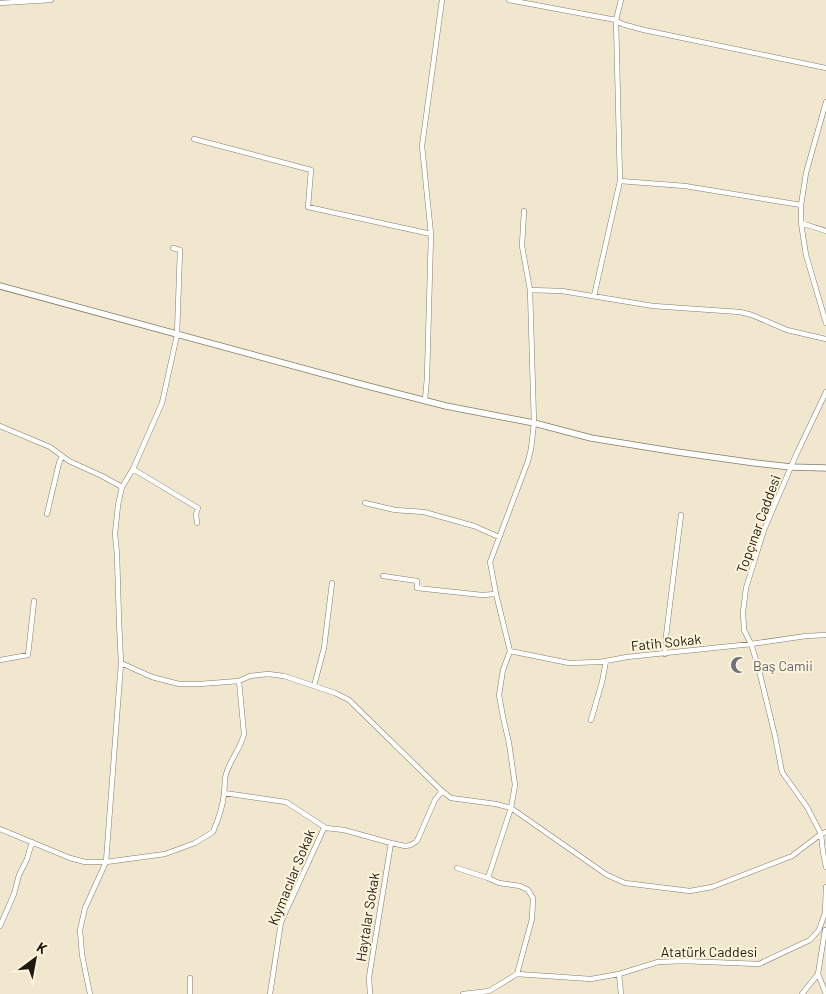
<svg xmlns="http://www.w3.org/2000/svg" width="826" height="994" viewBox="0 0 826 994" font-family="Barlow,sans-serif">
  <rect width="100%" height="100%" fill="#f1e7ce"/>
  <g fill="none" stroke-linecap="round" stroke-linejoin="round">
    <g stroke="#867c66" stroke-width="5.5">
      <path id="street" d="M 509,0 L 616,20 L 621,0
        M 0,3 L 51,0
        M 616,20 L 622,24 L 644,30 L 826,68
        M 826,102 L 806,173 L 801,205 L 801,223 L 806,255 L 826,323
        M 194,139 L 311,170 L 308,207 L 431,234
        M 620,181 L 685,186 L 801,205
        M 801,223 L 826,231
        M 530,290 L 562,291 L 653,306 L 740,312 L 752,315 L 787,330 L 826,339
        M 594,296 L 620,181 L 616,20
        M 425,400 L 427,378 L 431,234 L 422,146 L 442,0
        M 0,426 L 50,447 L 69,461 L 102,476 L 122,487
        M 133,469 L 198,508 L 196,514 L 197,523
        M 365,503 L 395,510 L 424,512 L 474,526 L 499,537
        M 47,514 L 59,463 L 62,456
        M 383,576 L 417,581 L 417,588 L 482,595 L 496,594
        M 510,651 L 569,663 L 600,662 L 627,657 L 751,644 L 806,636 L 826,635
        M 665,654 L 666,636 L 681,515
        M 0,660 L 28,655 L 34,601
        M 121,663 L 152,677 L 179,684 L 200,684 L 239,681 L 250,676 L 268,674 L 284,676 L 335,693 L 349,700 L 442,791 L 451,798 L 496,804 L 511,808 L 607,875 L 625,883 L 690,891 L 712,887 L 792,856 L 821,834 L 807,807 L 782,772 L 775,736 L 758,666 L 751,644 L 744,630 L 743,612 L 746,588 L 764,530 L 796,455 L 826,392
        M 314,686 L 324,648 L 332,583
        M 591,720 L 602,682 L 606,661
        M 224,793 L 286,802 L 326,828 L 344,830 L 391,843 L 405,846 L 411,845 L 417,841 L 435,800 L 442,791
        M 0,829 L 70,858 L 85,862 L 106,862 L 165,854 L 195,843 L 213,832 C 218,820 223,807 224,794 C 225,787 224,781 226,774 C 230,760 241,748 244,734 L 239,681
        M 826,832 L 821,834 L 823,852 L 826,867
        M 457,868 L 488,878
        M 0,926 L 14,894 L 19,875 L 27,859 L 32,842
        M 517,974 L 532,919 L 533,898 L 528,890 L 520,886 L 499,883 L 488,878 L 511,808 L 515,785 L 509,743 L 503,717 L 499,695 L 503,670 L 510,651 L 496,594 L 490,562 L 528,461 L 531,449 L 534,423 L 530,290 L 522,246 L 524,211
        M 619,974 L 621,994
        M 818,974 L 826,994
        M 190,978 L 190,994
        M 90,994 L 82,955 L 80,930 L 85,908 L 106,862 L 121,663 L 119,621 L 117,554 L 115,534 L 118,505 L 122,487 L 133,469 L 162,403 L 177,335 L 180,250 L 173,248
        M 270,994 L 281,922 L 324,828
        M 370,994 L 369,977 L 391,843
        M 463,994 L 489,991 L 517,974 L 591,979 L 619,974 L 658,962 L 683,961 L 759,964 L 810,940 L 819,930 L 825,913 L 826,887
        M 802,994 L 818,974 L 825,930"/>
    </g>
    <g stroke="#867c66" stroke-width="7">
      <path id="secondary" d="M 0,286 L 364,385 L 446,406 L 534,423 L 591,438 L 677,452 L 755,463 L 791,467 L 826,468"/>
    </g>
    <use href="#street" stroke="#fff" stroke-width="4.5"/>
    <use href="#secondary" stroke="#fff" stroke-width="5.5"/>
  </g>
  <defs>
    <g id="mosque-bare" transform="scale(1.35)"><path d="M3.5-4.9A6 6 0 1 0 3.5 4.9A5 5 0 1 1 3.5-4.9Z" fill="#6b7280" stroke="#fef4db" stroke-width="2.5" paint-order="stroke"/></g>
  </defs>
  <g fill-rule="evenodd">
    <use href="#mosque-bare" x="739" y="665"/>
  </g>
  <g text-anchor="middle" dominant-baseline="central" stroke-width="4" stroke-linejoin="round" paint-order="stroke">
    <g font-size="14" fill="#1e1a11" stroke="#fef4db">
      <text transform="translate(758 524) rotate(-70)">Topçınar Caddesi</text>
      <text transform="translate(666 642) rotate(-6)">Fatih Sokak</text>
      <text transform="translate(291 877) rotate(-68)">Kıymacılar Sokak</text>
      <text transform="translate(367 917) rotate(-81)">Haytalar Sokak</text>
      <text x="709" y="951">Atatürk Caddesi</text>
    </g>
    <g font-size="14" fill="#5b616d" stroke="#fef4db" text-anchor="start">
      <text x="753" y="665">Baş Camii</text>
    </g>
  </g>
  <g transform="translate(35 959) rotate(32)" stroke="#fef4db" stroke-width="4" paint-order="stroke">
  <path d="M0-4L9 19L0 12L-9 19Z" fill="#1e1a11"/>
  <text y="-8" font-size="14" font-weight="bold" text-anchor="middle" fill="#1e1a11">K</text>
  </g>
</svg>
